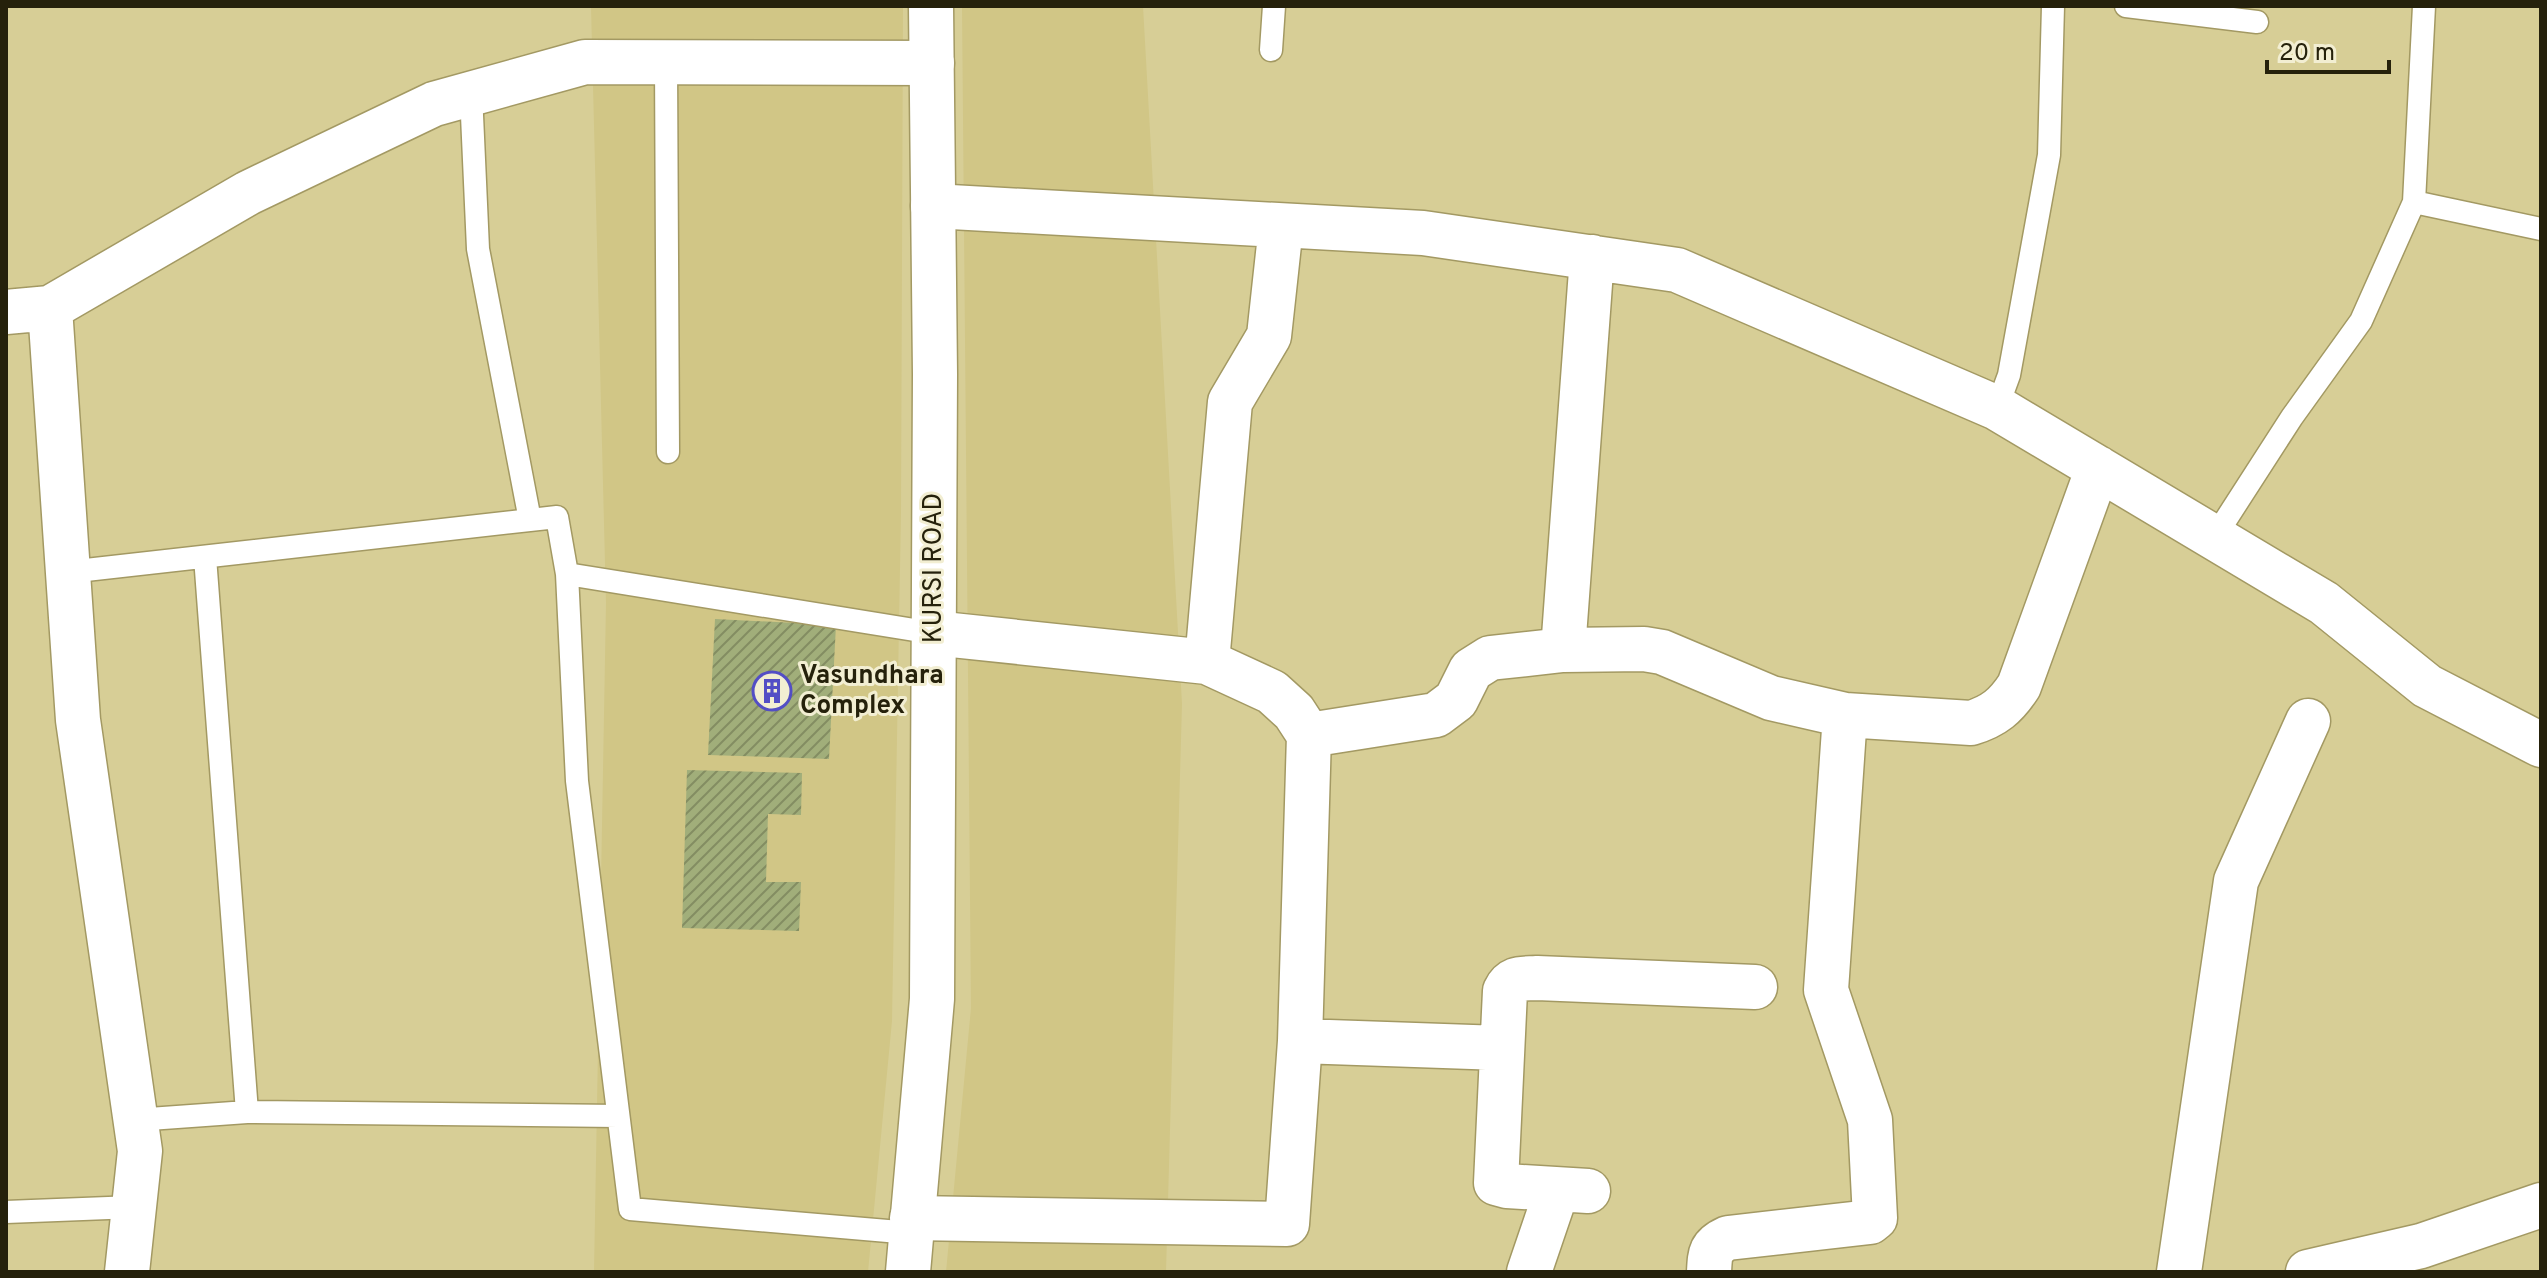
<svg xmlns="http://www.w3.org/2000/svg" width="2547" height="1278" viewBox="0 0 2547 1278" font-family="Overpass,sans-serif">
  <defs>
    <pattern id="building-hatch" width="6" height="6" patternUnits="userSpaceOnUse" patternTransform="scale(2)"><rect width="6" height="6" fill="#a1ae7a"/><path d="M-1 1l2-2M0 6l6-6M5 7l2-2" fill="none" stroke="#838d62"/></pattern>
  </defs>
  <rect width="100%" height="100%" fill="#d7ce96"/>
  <path fill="#d1c686" d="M 591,6 L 903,6 L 901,512 L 892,1021 L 868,1272 L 594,1272 L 606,603 Z
    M 962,6 L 1143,6 L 1182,704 L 1166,1272 L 946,1272 L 971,1008 Z"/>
  <path fill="url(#building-hatch)" d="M 715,619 L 836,625 L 829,759 L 708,755 Z
    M 687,770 L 802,773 L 801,815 L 768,814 L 766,882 L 801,882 L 799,931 L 682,928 Z"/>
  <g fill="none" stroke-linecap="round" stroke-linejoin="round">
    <g stroke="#a39963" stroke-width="25">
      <path id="lane" d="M 2126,6 L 2257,22
        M 1271,50 L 1274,6
        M 666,63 L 668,452
        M 471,93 L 478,249 L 530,520
        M 2414,202 L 2541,229
        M 1997,408 L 2009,375 L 2049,155 L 2053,6
        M 2214,538 L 2292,417 L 2361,321 L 2414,202 L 2424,6
        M 205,557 L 247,1112
        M 68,572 L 557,517 L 567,574 L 577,781 L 630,1209 L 911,1233
        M 567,574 L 933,633
        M 135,1120 L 247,1112 L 618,1116
        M 6,1212 L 134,1207"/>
    </g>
    <g stroke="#a39963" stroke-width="47">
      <path id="street" d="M 933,206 L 1423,233 L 1677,270 L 1997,408 L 2324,603 L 2427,686 L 2541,745
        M 50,308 L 78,720 L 140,1151 L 127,1272
        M 6,312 L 50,308 L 248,193 L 434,104 L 585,62 L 932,63
        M 1563,650 L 1592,257
        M 1207,662 L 1230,402 L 1269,336 L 1281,226
        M 1309,735 L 1436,715 L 1456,700 L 1471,670 L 1490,658 L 1563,650 L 1644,649 L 1662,652 L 1771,698 L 1845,715 L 1971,723 C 1994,716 2006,706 2019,686 L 2098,468
        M 1300,1041 L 1501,1048
        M 1588,1191 L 1507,1186 L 1496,1183 L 1505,991 C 1512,976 1523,979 1537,978 L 1755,987
        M 912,1218 L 1287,1224 L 1300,1041 L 1309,735 L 1294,712 L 1272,692 L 1207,662 L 933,633
        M 1529,1272 L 1557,1190
        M 1709,1272 C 1710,1253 1710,1246 1728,1238 L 1870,1222 L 1875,1218 L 1870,1120 L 1826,990 L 1845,715
        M 2179,1272 L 2236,881 L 2308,721
        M 2308,1272 L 2421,1246 L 2541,1205"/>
    </g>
    <g stroke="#a39963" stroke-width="47">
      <path id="secondary" d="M 908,1272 L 932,999 L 935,374 L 931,6"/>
    </g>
    <use href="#lane" stroke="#fff" stroke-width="22"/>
    <use href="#street" stroke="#fff" stroke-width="44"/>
    <use href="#secondary" stroke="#fff" stroke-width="44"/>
  </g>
  <defs>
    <g id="building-ring" transform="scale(2)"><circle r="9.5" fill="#f2eed2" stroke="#534ec5" stroke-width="1.5"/><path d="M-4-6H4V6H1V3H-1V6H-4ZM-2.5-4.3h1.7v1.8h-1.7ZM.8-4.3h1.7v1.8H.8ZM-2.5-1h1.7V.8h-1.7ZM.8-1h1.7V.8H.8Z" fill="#534ec5"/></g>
  </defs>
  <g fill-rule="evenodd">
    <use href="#building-ring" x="772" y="691"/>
  </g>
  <g text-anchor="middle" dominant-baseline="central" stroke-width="6" stroke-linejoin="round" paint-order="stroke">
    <g font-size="26" fill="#25210b" stroke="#f2eed2">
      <text transform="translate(934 568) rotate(-90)">KURSI ROAD</text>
    </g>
    <g font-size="26" font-weight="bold" fill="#25210b" stroke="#f2eed2" text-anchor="start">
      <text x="800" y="676">Vasundhara<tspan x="800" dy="30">Complex</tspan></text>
    </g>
  </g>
  <rect width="2547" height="1278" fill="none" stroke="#25210b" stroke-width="16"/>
  <path d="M2267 60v12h122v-12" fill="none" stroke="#25210b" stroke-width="4"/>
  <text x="2279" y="60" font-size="24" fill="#25210b" stroke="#f2eed2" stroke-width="6" paint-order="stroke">20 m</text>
</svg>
